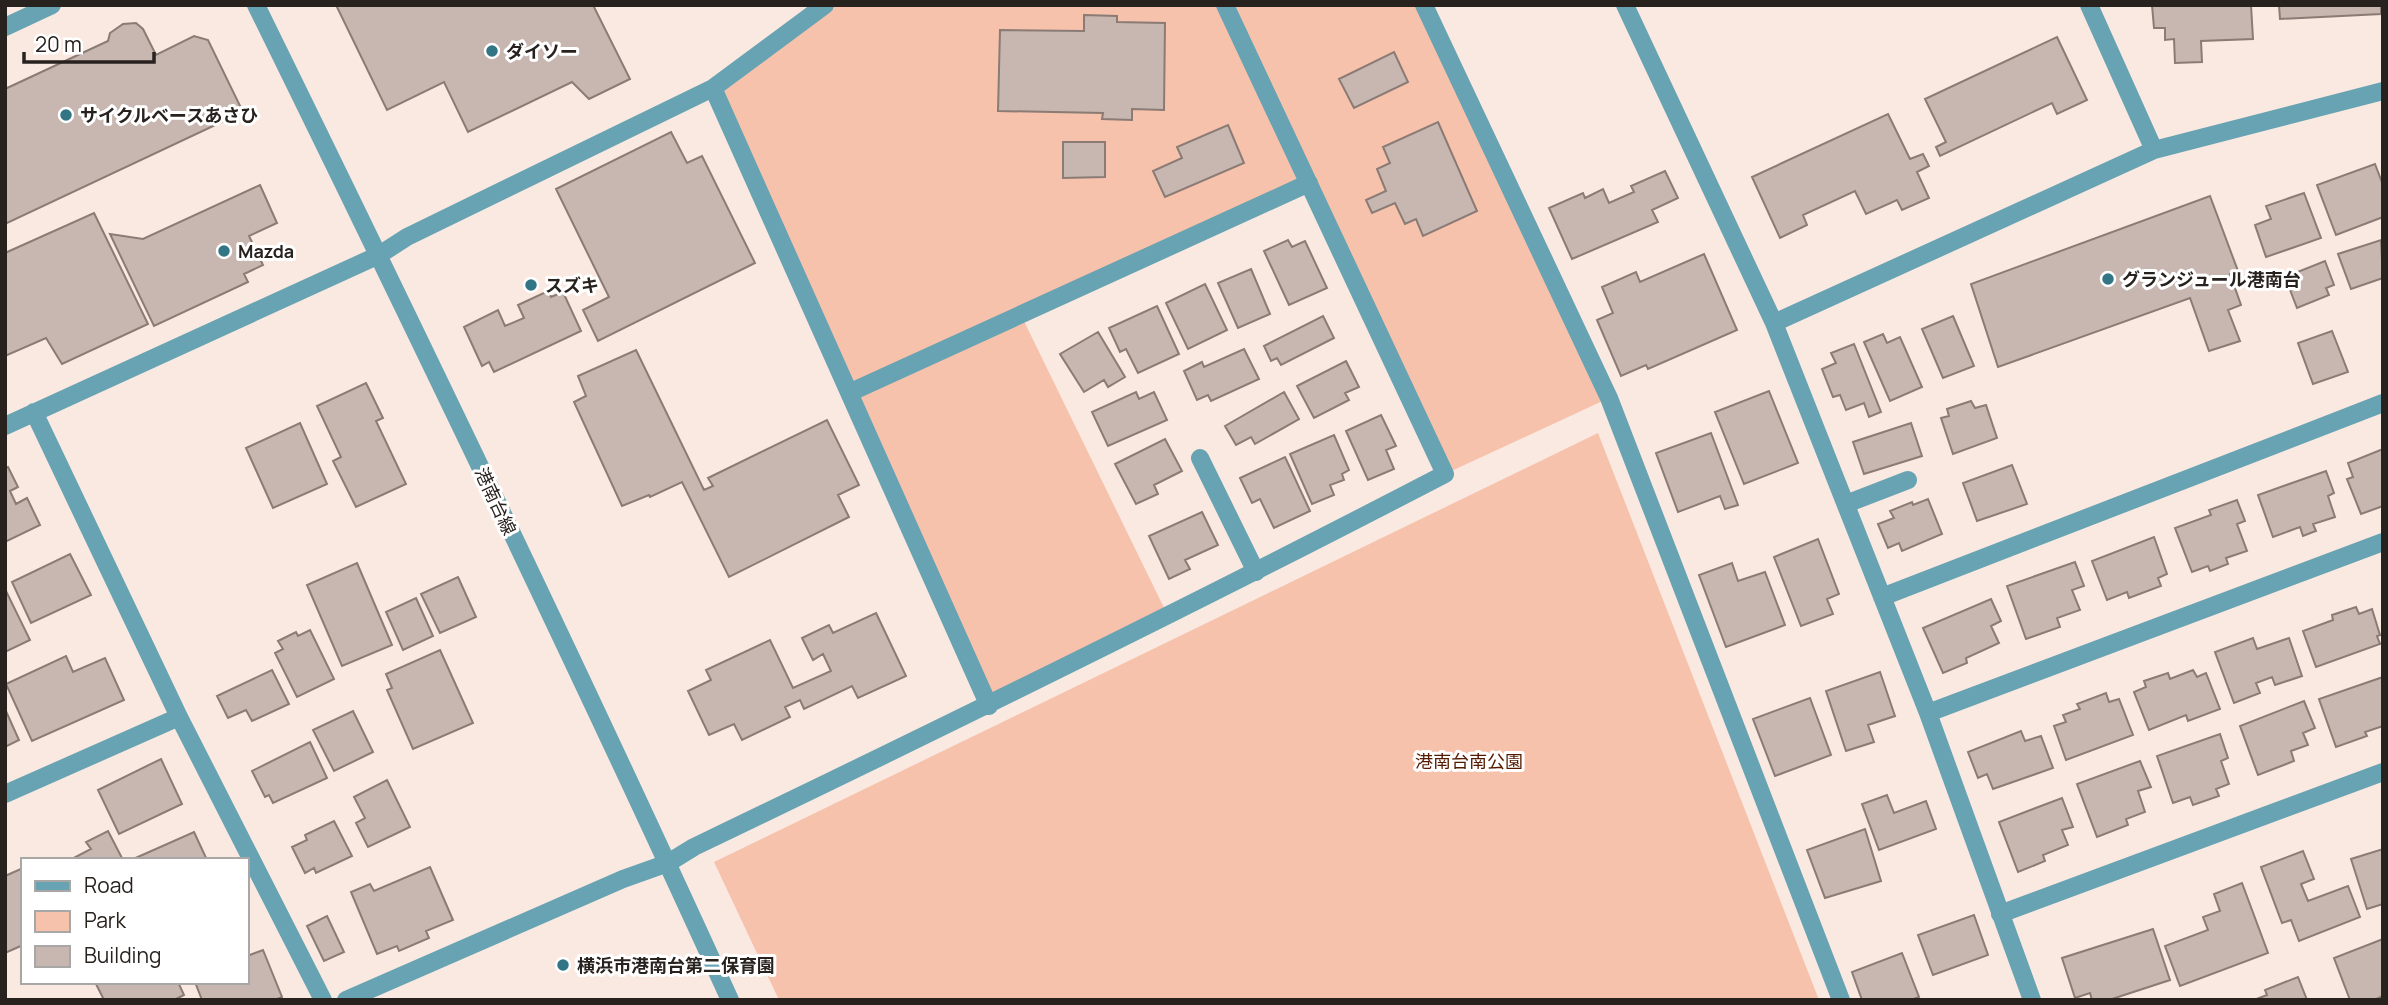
<svg xmlns="http://www.w3.org/2000/svg" width="2388" height="1005" viewBox="0 0 2388 1005" font-family="Manrope,'Noto Sans JP',sans-serif">
  <rect width="100%" height="100%" fill="#fae9e1"/>
  <path fill="#f7c2ac" d="M 825,5 L 1424,5 L 1609,398 L 1445,474 L 1308,183 L 1021,315 L 1168,616 L 989,706 L 713,88 Z
    M 1598,433 L 1819,1000 L 779,1000 L 714,862 Z"/>
  <path fill="#c7b7b0" stroke="#8b7b75" stroke-width="2" d="M 336,5 L 593,5 L 630,79 L 589,99 L 572,82 L 468,132 L 444,82 L 387,110 Z
    M 2152,5 L 2251,5 L 2253,39 L 2201,41 L 2202,62 L 2175,63 L 2174,39 L 2165,40 L 2165,28 L 2154,28 Z
    M 2279,5 L 2381,5 L 2381,14 L 2280,19 Z
    M 1084,15 L 1117,16 L 1117,22 L 1165,23 L 1164,110 L 1132,109 L 1132,120 L 1102,119 L 1103,113 L 998,111 L 1000,30 L 1084,31 Z
    M 136,23 L 143,29 L 156,55 L 194,36 L 208,40 L 243,112 L 5,224 L 5,89 L 108,41 L 110,33 L 123,24 Z
    M 2057,37 L 2087,100 L 2057,114 L 2052,103 L 1940,156 L 1936,147 L 1946,142 L 1925,99 Z
    M 1394,52 L 1408,82 L 1354,108 L 1339,79 Z
    M 1888,114 L 1910,159 L 1923,154 L 1929,166 L 1917,172 L 1929,198 L 1902,210 L 1897,200 L 1866,214 L 1855,191 L 1803,215 L 1807,225 L 1780,238 L 1752,177 Z
    M 1438,122 L 1477,211 L 1423,236 L 1416,219 L 1405,224 L 1395,203 L 1372,213 L 1366,200 L 1386,191 L 1377,169 L 1390,163 L 1383,147 Z
    M 1228,125 L 1244,163 L 1165,197 L 1153,171 L 1182,158 L 1177,147 Z
    M 671,132 L 687,163 L 702,156 L 755,263 L 598,341 L 583,310 L 609,297 L 556,189 Z
    M 1063,142 L 1105,142 L 1105,177 L 1063,178 Z
    M 2375,164 L 2383,185 L 2383,217 L 2336,235 L 2317,185 Z
    M 1665,171 L 1678,198 L 1652,210 L 1658,222 L 1572,259 L 1549,208 L 1583,193 L 1585,198 L 1603,189 L 1609,203 L 1634,192 L 1631,186 Z
    M 260,185 L 277,223 L 249,236 L 263,265 L 244,274 L 248,282 L 154,326 L 110,234 L 143,239 Z
    M 2304,193 L 2321,238 L 2266,257 L 2255,225 L 2271,219 L 2266,206 Z
    M 2210,196 L 2238,271 L 2230,274 L 2241,305 L 2228,310 L 2240,341 L 2209,351 L 2190,298 L 1998,367 L 1971,284 Z
    M 94,213 L 148,324 L 62,364 L 46,338 L 5,356 L 5,253 Z
    M 1288,240 L 1292,247 L 1305,241 L 1327,288 L 1289,305 L 1264,251 Z
    M 2381,240 L 2383,278 L 2351,289 L 2338,254 Z
    M 1704,254 L 1737,330 L 1648,369 L 1646,365 L 1621,376 L 1597,320 L 1613,313 L 1602,287 L 1636,272 L 1640,282 Z
    M 2325,261 L 2334,285 L 2326,288 L 2329,295 L 2297,308 L 2285,277 Z
    M 1251,269 L 1270,314 L 1238,328 L 1218,283 Z
    M 1205,284 L 1227,330 L 1188,349 L 1166,303 Z
    M 548,291 L 551,297 L 563,292 L 581,331 L 494,372 L 489,362 L 482,366 L 464,327 L 498,310 L 505,326 L 524,318 L 518,305 Z
    M 1157,306 L 1179,354 L 1138,373 L 1126,349 L 1120,352 L 1109,328 Z
    M 1323,316 L 1334,338 L 1281,365 L 1277,358 L 1271,361 L 1264,346 Z
    M 1953,316 L 1974,366 L 1943,378 L 1922,329 Z
    M 2332,331 L 2348,372 L 2313,384 L 2298,343 Z
    M 1098,332 L 1125,377 L 1108,387 L 1104,380 L 1084,392 L 1060,354 Z
    M 1883,334 L 1887,343 L 1900,337 L 1922,387 L 1890,401 L 1864,342 Z
    M 1854,344 L 1881,412 L 1869,417 L 1864,403 L 1846,410 L 1840,395 L 1833,397 L 1822,369 L 1836,363 L 1831,353 Z
    M 1244,349 L 1259,379 L 1211,401 L 1208,395 L 1197,400 L 1184,371 L 1202,362 L 1204,367 Z
    M 636,350 L 704,490 L 713,486 L 708,478 L 827,420 L 859,485 L 838,495 L 849,517 L 729,577 L 682,482 L 650,497 L 649,495 L 622,506 L 574,402 L 586,396 L 578,376 Z
    M 1346,361 L 1359,387 L 1345,393 L 1349,400 L 1314,418 L 1297,386 Z
    M 366,383 L 383,418 L 376,421 L 406,484 L 356,507 L 333,461 L 341,457 L 317,406 Z
    M 1769,391 L 1798,463 L 1744,484 L 1715,412 Z
    M 1136,392 L 1139,399 L 1154,392 L 1167,420 L 1108,446 L 1092,412 Z
    M 1284,392 L 1299,419 L 1255,444 L 1251,437 L 1236,445 L 1225,426 Z
    M 1971,401 L 1975,408 L 1986,405 L 1997,438 L 1953,454 L 1941,418 L 1949,416 L 1947,409 Z
    M 1381,415 L 1396,446 L 1386,450 L 1394,469 L 1368,480 L 1346,431 Z
    M 300,423 L 327,484 L 273,508 L 246,448 Z
    M 1911,423 L 1922,456 L 1864,474 L 1853,442 Z
    M 1711,433 L 1738,505 L 1725,509 L 1720,496 L 1678,512 L 1656,453 Z
    M 1334,435 L 1349,470 L 1342,474 L 1344,480 L 1330,485 L 1334,495 L 1312,504 L 1290,454 Z
    M 1165,439 L 1182,471 L 1154,485 L 1158,494 L 1136,504 L 1115,464 Z
    M 2383,449 L 2383,506 L 2361,514 L 2347,479 L 2353,477 L 2348,463 Z
    M 1285,457 L 1310,511 L 1274,528 L 1260,499 L 1252,503 L 1240,478 Z
    M 2012,465 L 2027,504 L 1977,521 L 1963,483 Z
    M 8,467 L 18,487 L 10,491 L 16,504 L 27,498 L 40,525 L 5,542 L 5,468 Z
    M 2326,471 L 2334,493 L 2328,496 L 2335,517 L 2313,524 L 2316,531 L 2303,536 L 2300,527 L 2273,537 L 2258,495 Z
    M 1928,499 L 1942,534 L 1902,551 L 1899,543 L 1888,548 L 1878,524 L 1894,518 L 1890,511 L 1912,502 L 1913,505 Z
    M 2237,500 L 2245,521 L 2237,524 L 2247,551 L 2226,558 L 2228,564 L 2210,571 L 2208,566 L 2192,572 L 2175,528 L 2211,515 L 2209,510 Z
    M 1202,512 L 1218,545 L 1185,560 L 1190,569 L 1169,579 L 1149,536 Z
    M 2154,537 L 2167,574 L 2158,578 L 2161,586 L 2129,598 L 2127,592 L 2107,600 L 2092,561 Z
    M 1818,539 L 1839,594 L 1827,599 L 1833,614 L 1801,626 L 1774,557 Z
    M 70,554 L 91,595 L 31,623 L 12,582 Z
    M 2075,562 L 2084,586 L 2072,590 L 2080,610 L 2057,618 L 2060,627 L 2026,639 L 2007,586 Z
    M 357,563 L 392,645 L 342,666 L 307,585 Z
    M 1732,563 L 1738,581 L 1765,572 L 1785,625 L 1726,647 L 1699,575 Z
    M 458,577 L 476,617 L 440,633 L 421,594 Z
    M 5,589 L 30,640 L 5,652 Z
    M 416,598 L 433,636 L 403,650 L 386,612 Z
    M 1991,599 L 2001,621 L 1991,626 L 1999,643 L 1966,658 L 1967,663 L 1943,673 L 1923,628 Z
    M 2356,607 L 2359,614 L 2372,609 L 2380,635 L 2377,636 L 2380,644 L 2316,667 L 2303,631 L 2333,620 L 2332,615 Z
    M 876,613 L 906,676 L 858,698 L 852,686 L 804,709 L 800,700 L 785,707 L 790,717 L 742,740 L 734,724 L 709,735 L 688,691 L 711,680 L 706,670 L 770,640 L 793,688 L 831,671 L 823,654 L 813,660 L 802,638 L 829,625 L 833,633 Z
    M 310,630 L 334,679 L 297,697 L 275,653 L 283,649 L 278,641 L 296,632 L 298,636 Z
    M 2253,638 L 2257,649 L 2289,638 L 2302,676 L 2275,685 L 2272,677 L 2256,683 L 2260,693 L 2234,703 L 2215,652 Z
    M 440,650 L 473,723 L 413,749 L 387,690 L 392,688 L 386,674 Z
    M 66,656 L 73,672 L 105,658 L 124,700 L 32,741 L 6,684 Z
    M 272,670 L 289,704 L 252,721 L 246,710 L 228,718 L 217,696 Z
    M 2193,670 L 2197,677 L 2206,673 L 2220,709 L 2188,721 L 2186,715 L 2149,730 L 2134,692 L 2146,687 L 2144,681 L 2168,673 L 2170,679 Z
    M 1880,672 L 1895,716 L 1868,725 L 1874,742 L 1846,751 L 1826,691 Z
    M 2383,677 L 2383,726 L 2365,732 L 2367,736 L 2336,747 L 2319,699 Z
    M 2106,693 L 2109,702 L 2119,699 L 2133,735 L 2066,760 L 2054,726 L 2066,722 L 2063,715 L 2080,709 L 2077,704 Z
    M 1810,698 L 1831,755 L 1775,776 L 1753,719 Z
    M 2304,701 L 2315,728 L 2303,733 L 2308,745 L 2291,751 L 2294,761 L 2258,775 L 2240,726 Z
    M 5,709 L 19,740 L 5,747 Z
    M 353,711 L 373,752 L 334,771 L 313,730 Z
    M 2021,731 L 2025,741 L 2041,736 L 2053,768 L 1993,789 L 1987,774 L 1978,778 L 1968,752 Z
    M 2220,734 L 2228,758 L 2221,761 L 2229,784 L 2216,789 L 2219,796 L 2193,805 L 2190,797 L 2173,803 L 2157,756 Z
    M 310,742 L 327,778 L 273,803 L 269,795 L 265,797 L 252,771 Z
    M 161,759 L 182,804 L 119,834 L 98,790 Z
    M 2140,761 L 2151,787 L 2138,791 L 2145,812 L 2126,819 L 2128,825 L 2097,837 L 2077,784 Z
    M 387,780 L 410,827 L 368,847 L 356,823 L 365,818 L 354,797 Z
    M 1887,795 L 1894,813 L 1926,801 L 1936,829 L 1879,850 L 1862,804 Z
    M 2062,798 L 2073,827 L 2062,830 L 2068,845 L 2043,855 L 2045,861 L 2018,872 L 1999,822 Z
    M 334,821 L 352,856 L 316,873 L 314,868 L 305,873 L 292,847 L 307,840 L 305,835 Z
    M 1865,829 L 1881,881 L 1825,898 L 1807,850 Z
    M 108,831 L 123,860 L 70,860 L 91,849 L 86,842 Z
    M 194,832 L 207,860 L 131,860 Z
    M 2383,849 L 2383,904 L 2367,909 L 2351,859 Z
    M 2303,851 L 2314,879 L 2301,884 L 2308,901 L 2348,886 L 2360,917 L 2299,941 L 2291,920 L 2282,923 L 2261,867 Z
    M 430,867 L 453,920 L 426,931 L 429,938 L 399,951 L 397,946 L 377,954 L 351,892 L 370,884 L 374,891 Z
    M 23,868 L 23,945 L 5,953 L 5,876 Z
    M 2242,883 L 2268,953 L 2180,986 L 2165,946 L 2208,930 L 2203,917 L 2220,911 L 2214,894 Z
    M 1974,915 L 1988,955 L 1933,975 L 1918,935 Z
    M 327,916 L 344,952 L 324,961 L 307,926 Z
    M 2153,929 L 2170,980 L 2109,1000 L 2092,1000 L 2090,993 L 2075,998 L 2062,958 Z
    M 2383,939 L 2383,996 L 2374,1000 L 2350,1000 L 2334,958 Z
    M 263,950 L 282,997 L 275,1000 L 202,1000 L 195,982 L 247,982 L 247,956 Z
    M 1902,953 L 1919,997 L 1911,1000 L 1862,1000 L 1852,972 Z
    M 2298,977 L 2307,1000 L 2254,1000 L 2267,995 L 2265,990 Z
    M 95,982 L 178,982 L 184,995 L 174,1000 L 104,1000 Z"/>
  <g fill="none" stroke-linecap="round" stroke-linejoin="round">
    <path stroke="#67a3b2" stroke-width="18" d="M 1200,458 L 1256,572
      M 1846,504 L 1908,480"/>
    <path stroke="#67a3b2" stroke-width="18" d="M 1424,5 L 1609,398 L 1841,1000"/>
    <path stroke="#67a3b2" stroke-width="18" d="M 1625,5 L 1774,323
      M 713,88 L 989,706
      M 2154,150 L 2383,91
      M 851,392 L 1309,183
      M 34,412 L 179,717 L 323,1000
      M 5,426 L 379,255 L 407,237 L 713,88 L 825,5
      M 1882,597 L 2383,403
      M 1928,713 L 2383,542
      M 5,794 L 179,717
      M 2000,914 L 2383,772
      M 346,1000 L 623,879 L 668,863 L 694,847 C 946,726 1197,603 1445,474 L 1225,5
      M 2032,1000 L 1928,713 L 1774,323 L 2154,150 L 2089,5"/>
    <path stroke="#67a3b2" stroke-width="18" d="M 256,5 C 418,335 578,666 730,1000
      M 5,27 L 52,5"/>
  </g>
  <g fill="#327685" stroke="#fff" stroke-width="2.5">
    <circle cx="492" cy="51" r="7"/>
    <circle cx="66" cy="115" r="7"/>
    <circle cx="224" cy="251" r="7"/>
    <circle cx="2108" cy="279" r="7"/>
    <circle cx="531" cy="285" r="7"/>
    <circle cx="563" cy="965" r="7"/>
  </g>
  <g text-anchor="middle" dominant-baseline="central" stroke-width="6" stroke-linejoin="round" paint-order="stroke">
    <g font-size="18" font-weight="bold" fill="#28221f" stroke="#fff" text-anchor="start">
      <text x="506" y="51">ダイソー</text>
      <text x="80" y="115">サイクルベースあさひ</text>
      <text x="238" y="251">Mazda</text>
      <text x="2122" y="279">グランジュール港南台</text>
      <text x="545" y="285">スズキ</text>
      <text x="577" y="965">横浜市港南台第二保育園</text>
    </g>
    <g font-size="18" fill="#28221f" stroke="#fff">
      <text transform="translate(496 501) rotate(65)">港南台線</text>
    </g>
    <g font-size="18" fill="#551b00" stroke="#fff">
      <text x="1469" y="761">港南台南公園</text>
    </g>
  </g>
  <rect width="2388" height="1005" fill="none" stroke="#28221f" stroke-width="14"/>
  <rect x="21" y="858" width="228" height="126" fill="#ffffff" stroke="#a9a7a5" stroke-width="2"/>
  <rect x="35" y="881" width="35" height="10" fill="#67a3b2" stroke="#a9a7a5" stroke-width="2"/>
  <text x="84" y="893" font-size="21" fill="#28221f">Road</text>
  <rect x="35" y="911" width="35" height="21" fill="#f7c2ac" stroke="#a9a7a5" stroke-width="2"/>
  <text x="84" y="928" font-size="21" fill="#28221f">Park</text>
  <rect x="35" y="946" width="35" height="21" fill="#c7b7b0" stroke="#a9a7a5" stroke-width="2"/>
  <text x="84" y="963" font-size="21" fill="#28221f">Building</text>
  <path d="M24 52v10h130v-10" fill="none" stroke="#28221f" stroke-width="3.5"/>
  <text x="35" y="52" font-size="21" fill="#28221f" stroke="#ffffff" stroke-width="5" paint-order="stroke">20 m</text>
</svg>
